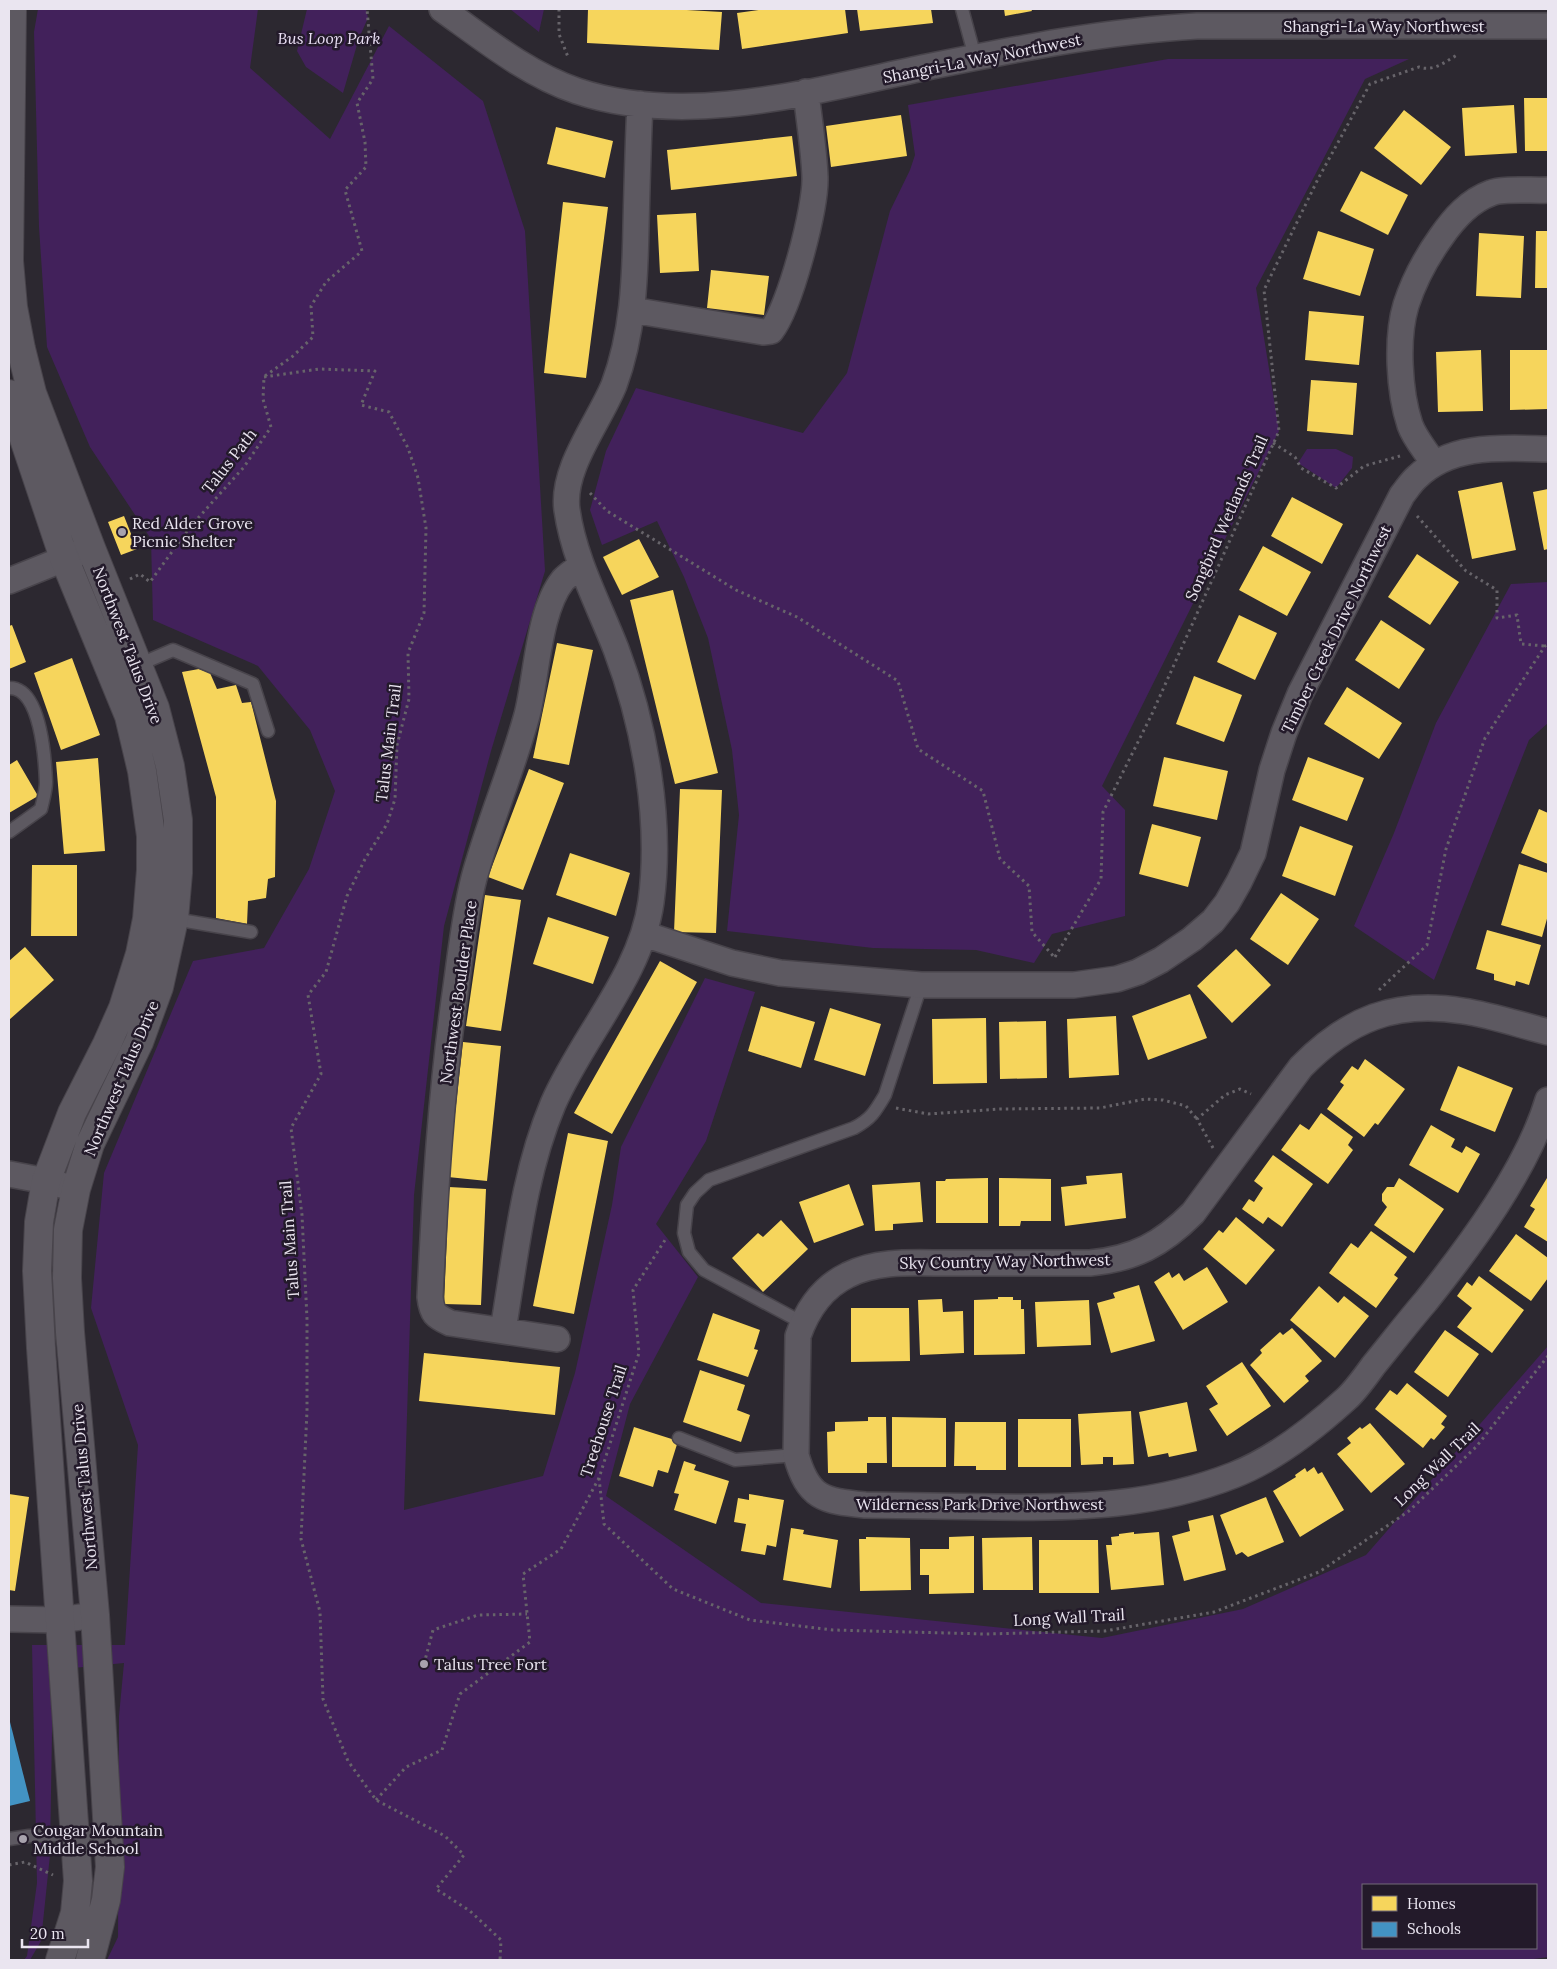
<svg xmlns="http://www.w3.org/2000/svg" width="1557" height="1969" viewBox="0 0 1557 1969" font-family="Lora,serif">
  <rect width="100%" height="100%" fill="#2c2830"/>
  <path fill="#42215b" fill-rule="evenodd" d="M 38,9 L 258,9 L 250,68 L 330,139 L 389,26 L 483,101 L 525,231 L 545,571 L 491,751 L 444,926 L 414,1195 L 404,1510 L 543,1476 L 575,1373 L 612,1205 L 621,1147 L 705,978 L 755,992 L 706,1141 L 656,1224 L 698,1277 L 630,1404 L 606,1496 L 761,1603 L 1102,1638 L 1243,1609 L 1366,1555 L 1548,1346 L 1548,1957 L 1527,1960 L 107,1960 L 118,1937 L 119,1716 L 124,1663 L 53,1670 L 50,1855 L 41,1941 L 30,1960 L 24,1960 L 27,1956 L 37,1883 L 32,1645 L 125,1645 L 138,1445 L 91,1308 L 104,1173 L 193,961 L 264,948 L 309,869 L 335,791 L 310,730 L 258,666 L 153,620 L 151,539 L 90,447 L 47,347 L 39,227 L 34,32 ZM 1363,1885 L 1536,1885 L 1536,1948 L 1363,1948 Z
    M 307,9 L 366,9 L 368,18 L 359,38 L 343,93 L 306,67 L 297,51 Z
    M 510,9 L 544,9 L 539,32 Z
    M 1168,59 L 1409,59 L 1365,79 L 1256,288 L 1279,431 L 1102,786 L 1125,810 L 1125,916 L 1052,934 L 1034,963 L 976,950 L 873,948 L 727,931 L 739,815 L 732,750 L 708,638 L 684,577 L 657,521 L 602,545 L 590,510 L 606,451 L 636,388 L 803,433 L 847,373 L 890,211 L 910,170 L 915,155 L 908,105 Z
    M 1307,449 L 1336,449 L 1353,457 L 1352,468 L 1336,488 L 1298,463 Z
    M 1548,582 L 1548,723 L 1529,740 L 1434,980 L 1354,926 L 1394,833 L 1436,723 L 1511,584 Z"/>
  <path fill="#f6d55c" d="M 588,9 L 669,9 L 722,12 L 719,50 L 587,43 Z
    M 766,9 L 845,9 L 848,33 L 742,49 L 737,13 Z
    M 857,9 L 931,9 L 933,23 L 860,31 Z
    M 1004,9 L 1031,9 L 1032,11 L 1005,16 Z
    M 1524,98 L 1548,98 L 1548,151 L 1525,151 Z
    M 1514,105 L 1517,153 L 1465,156 L 1462,108 Z
    M 1404,110 L 1451,147 L 1421,185 L 1374,148 Z
    M 901,115 L 907,156 L 831,167 L 826,126 Z
    M 556,127 L 613,141 L 605,178 L 547,164 Z
    M 792,136 L 797,176 L 671,190 L 667,150 Z
    M 1361,171 L 1408,195 L 1388,235 L 1340,211 Z
    M 563,202 L 608,207 L 586,378 L 544,373 Z
    M 696,213 L 699,271 L 660,273 L 657,215 Z
    M 1318,231 L 1374,249 L 1360,296 L 1303,279 Z
    M 1536,231 L 1548,231 L 1548,288 L 1535,288 Z
    M 1479,233 L 1524,236 L 1521,298 L 1476,296 Z
    M 711,270 L 769,276 L 764,315 L 707,308 Z
    M 1309,311 L 1364,316 L 1359,365 L 1305,360 Z
    M 1481,350 L 1483,411 L 1438,412 L 1436,352 Z
    M 1510,350 L 1548,350 L 1548,409 L 1510,410 Z
    M 1311,380 L 1357,383 L 1353,435 L 1307,431 Z
    M 1502,482 L 1516,550 L 1472,559 L 1458,491 Z
    M 1548,489 L 1548,549 L 1544,550 L 1533,492 Z
    M 1292,497 L 1343,524 L 1322,564 L 1271,536 Z
    M 124,516 L 137,549 L 121,555 L 108,522 Z
    M 639,539 L 659,577 L 622,595 L 603,557 Z
    M 1263,546 L 1311,572 L 1287,616 L 1239,590 Z
    M 1417,554 L 1459,582 L 1430,625 L 1388,597 Z
    M 673,590 L 718,773 L 675,784 L 630,600 Z
    M 1239,615 L 1277,633 L 1255,680 L 1217,662 Z
    M 1381,620 L 1425,649 L 1399,689 L 1355,660 Z
    M 12,625 L 26,662 L 9,669 L 9,626 Z
    M 557,643 L 593,650 L 569,765 L 533,758 Z
    M 72,658 L 100,735 L 61,750 L 34,673 Z
    M 199,669 L 210,673 L 217,689 L 236,685 L 242,703 L 251,702 L 276,801 L 275,877 L 268,879 L 266,898 L 248,901 L 247,924 L 216,918 L 216,797 L 182,672 Z
    M 1194,676 L 1242,695 L 1224,742 L 1176,724 Z
    M 1347,687 L 1402,723 L 1379,759 L 1324,724 Z
    M 1164,757 L 1228,771 L 1217,820 L 1153,806 Z
    M 1308,757 L 1364,778 L 1347,821 L 1292,800 Z
    M 98,758 L 105,851 L 64,854 L 56,762 Z
    M 17,760 L 38,796 L 9,813 L 9,765 Z
    M 529,769 L 564,783 L 523,890 L 488,877 Z
    M 680,789 L 722,790 L 716,933 L 674,932 Z
    M 1539,809 L 1548,813 L 1548,864 L 1521,853 Z
    M 1152,824 L 1201,837 L 1188,887 L 1139,874 Z
    M 1300,826 L 1353,846 L 1335,896 L 1282,876 Z
    M 570,853 L 630,873 L 616,916 L 556,895 Z
    M 1519,864 L 1548,873 L 1548,915 L 1542,937 L 1501,925 Z
    M 32,865 L 77,865 L 77,936 L 31,936 Z
    M 1281,893 L 1319,919 L 1288,965 L 1250,939 Z
    M 485,895 L 521,900 L 501,1031 L 466,1026 Z
    M 548,917 L 609,937 L 593,984 L 533,964 Z
    M 1487,930 L 1541,945 L 1529,985 L 1516,981 L 1515,986 L 1494,980 L 1494,974 L 1476,969 Z
    M 25,947 L 54,980 L 9,1020 L 9,961 Z
    M 1236,949 L 1271,985 L 1232,1023 L 1197,986 Z
    M 660,961 L 697,982 L 612,1134 L 574,1113 Z
    M 1190,994 L 1207,1038 L 1148,1060 L 1132,1016 Z
    M 761,1006 L 815,1022 L 801,1068 L 748,1051 Z
    M 830,1008 L 881,1024 L 865,1076 L 814,1060 Z
    M 1116,1016 L 1119,1075 L 1069,1078 L 1067,1019 Z
    M 986,1018 L 987,1083 L 933,1084 L 932,1019 Z
    M 1046,1021 L 1047,1078 L 1000,1079 L 999,1022 Z
    M 463,1042 L 501,1046 L 487,1181 L 448,1177 Z
    M 1365,1059 L 1405,1089 L 1378,1125 L 1375,1123 L 1364,1137 L 1327,1109 L 1344,1085 L 1340,1082 L 1352,1066 L 1358,1070 Z
    M 1458,1066 L 1513,1088 L 1495,1132 L 1440,1110 Z
    M 1321,1113 L 1353,1137 L 1348,1145 L 1353,1150 L 1328,1184 L 1281,1150 L 1300,1124 L 1309,1130 Z
    M 1431,1125 L 1455,1139 L 1451,1147 L 1462,1153 L 1466,1146 L 1480,1154 L 1458,1193 L 1409,1165 Z
    M 568,1133 L 608,1141 L 574,1314 L 533,1306 Z
    M 1273,1155 L 1313,1184 L 1282,1227 L 1268,1217 L 1263,1224 L 1242,1209 L 1249,1199 L 1254,1202 L 1263,1188 L 1254,1181 Z
    M 1122,1173 L 1126,1218 L 1065,1226 L 1061,1187 L 1087,1184 L 1086,1176 Z
    M 988,1178 L 988,1223 L 936,1223 L 936,1181 L 945,1181 L 946,1179 Z
    M 999,1178 L 1051,1179 L 1051,1221 L 1021,1221 L 1020,1226 L 999,1226 Z
    M 1399,1178 L 1444,1209 L 1414,1253 L 1374,1225 L 1387,1207 L 1382,1201 L 1382,1194 L 1387,1187 L 1394,1187 Z
    M 1547,1178 L 1548,1179 L 1548,1242 L 1524,1227 L 1535,1209 L 1530,1206 Z
    M 920,1182 L 923,1222 L 893,1224 L 893,1230 L 875,1231 L 872,1185 Z
    M 849,1184 L 864,1225 L 814,1243 L 799,1202 Z
    M 449,1187 L 486,1189 L 481,1305 L 444,1304 Z
    M 1236,1217 L 1275,1250 L 1246,1285 L 1203,1249 L 1219,1230 L 1223,1233 Z
    M 781,1220 L 808,1249 L 763,1292 L 732,1258 L 758,1233 L 763,1237 Z
    M 1371,1231 L 1407,1257 L 1394,1275 L 1398,1278 L 1376,1308 L 1329,1273 L 1351,1243 L 1358,1248 Z
    M 1516,1234 L 1548,1258 L 1548,1278 L 1531,1301 L 1489,1271 Z
    M 1207,1267 L 1228,1302 L 1183,1330 L 1154,1282 L 1169,1272 L 1172,1278 L 1179,1273 L 1184,1281 Z
    M 1479,1276 L 1524,1310 L 1492,1353 L 1457,1327 L 1472,1308 L 1457,1296 L 1467,1282 L 1472,1286 Z
    M 1139,1285 L 1155,1341 L 1111,1353 L 1097,1303 L 1115,1298 L 1113,1293 Z
    M 1319,1286 L 1338,1303 L 1344,1296 L 1369,1316 L 1335,1358 L 1290,1320 Z
    M 998,1297 L 1013,1297 L 1013,1300 L 1021,1300 L 1021,1309 L 1024,1309 L 1025,1354 L 974,1355 L 974,1300 L 998,1299 Z
    M 942,1299 L 943,1312 L 963,1311 L 964,1353 L 920,1355 L 918,1300 Z
    M 1089,1300 L 1091,1345 L 1037,1347 L 1035,1302 Z
    M 851,1308 L 909,1308 L 910,1361 L 851,1362 Z
    M 713,1313 L 760,1330 L 754,1349 L 758,1350 L 748,1377 L 697,1360 Z
    M 1292,1328 L 1322,1361 L 1305,1376 L 1309,1381 L 1284,1403 L 1250,1365 L 1262,1353 L 1260,1350 L 1280,1332 L 1283,1335 Z
    M 1445,1330 L 1479,1354 L 1448,1397 L 1414,1372 Z
    M 424,1353 L 560,1367 L 555,1415 L 419,1401 Z
    M 1242,1362 L 1271,1406 L 1227,1436 L 1209,1409 L 1218,1404 L 1206,1386 Z
    M 700,1370 L 745,1385 L 737,1410 L 750,1415 L 741,1442 L 683,1422 Z
    M 1407,1383 L 1447,1416 L 1441,1424 L 1445,1427 L 1434,1440 L 1431,1438 L 1423,1448 L 1375,1409 L 1390,1390 L 1397,1395 Z
    M 1187,1402 L 1197,1451 L 1169,1457 L 1168,1453 L 1148,1457 L 1139,1412 Z
    M 1131,1411 L 1134,1464 L 1113,1465 L 1113,1457 L 1103,1457 L 1103,1464 L 1081,1465 L 1078,1414 Z
    M 868,1417 L 886,1417 L 887,1463 L 867,1463 L 867,1473 L 828,1473 L 827,1432 L 835,1431 L 835,1422 L 868,1421 Z
    M 892,1417 L 946,1418 L 946,1467 L 892,1467 Z
    M 1018,1419 L 1071,1419 L 1071,1467 L 1018,1467 Z
    M 955,1422 L 1006,1422 L 1006,1470 L 976,1470 L 976,1466 L 954,1466 Z
    M 1370,1423 L 1405,1464 L 1371,1493 L 1337,1454 L 1351,1443 L 1347,1438 L 1360,1427 L 1362,1429 Z
    M 634,1427 L 678,1441 L 668,1473 L 658,1470 L 653,1487 L 619,1476 Z
    M 684,1461 L 696,1465 L 694,1470 L 729,1481 L 716,1524 L 674,1510 L 679,1494 L 674,1493 Z
    M 1314,1467 L 1318,1474 L 1322,1472 L 1344,1510 L 1300,1537 L 1273,1491 L 1296,1477 L 1295,1475 L 1305,1468 L 1307,1472 Z
    M 9,1494 L 29,1497 L 15,1591 L 9,1590 Z
    M 749,1494 L 784,1500 L 776,1547 L 767,1545 L 765,1555 L 741,1551 L 746,1524 L 734,1522 L 738,1498 L 749,1500 Z
    M 1266,1497 L 1284,1542 L 1248,1557 L 1242,1552 L 1236,1555 L 1220,1515 Z
    M 1213,1515 L 1226,1570 L 1184,1581 L 1172,1536 L 1190,1531 L 1188,1521 Z
    M 791,1528 L 804,1530 L 803,1534 L 838,1540 L 831,1588 L 783,1580 Z
    M 1134,1532 L 1134,1534 L 1159,1532 L 1164,1585 L 1111,1590 L 1106,1545 L 1112,1545 L 1111,1537 L 1119,1536 L 1119,1534 Z
    M 974,1536 L 974,1593 L 929,1594 L 929,1575 L 920,1575 L 920,1549 L 949,1549 L 949,1537 Z
    M 866,1537 L 910,1538 L 911,1590 L 860,1591 L 859,1539 L 866,1539 Z
    M 1032,1537 L 1033,1590 L 983,1590 L 982,1538 Z
    M 1039,1540 L 1098,1540 L 1099,1593 L 1039,1593 Z"/>
  <path fill="#4393c3" d="M 9,1718 L 30,1801 L 9,1806 Z"/>
  <g fill="none" stroke-linecap="round" stroke-linejoin="round">
    <g stroke="#48444b" stroke-width="15">
      <path id="service" d="M 962,9 L 975,57
        M 138,665 L 173,650 L 253,684 L 268,731
        M 9,688 C 41,687 45,759 46,782 C 46,791 43,800 41,809 L 9,832
        M 174,919 L 251,932
        M 803,1323 L 704,1270 L 689,1252 L 684,1233 L 687,1205 L 695,1193 L 709,1180 L 854,1128 C 871,1119 875,1112 885,1095 L 921,985
        M 679,1438 L 735,1460 L 796,1455
        M 9,1839 L 29,1836 L 108,1833"/>
    </g>
    <g stroke="#48444b" stroke-width="28">
      <path id="minor" d="M 442,9 C 484,39 527,74 577,91 C 688,128 817,90 927,67 C 1016,49 1106,31 1197,26 L 1548,26
        M 632,310 L 763,332 L 771,331 C 790,307 816,208 815,177 C 814,149 809,120 806,92
        M 1434,464 C 1427,452 1415,439 1410,425 C 1399,392 1396,338 1406,305 C 1414,280 1426,258 1441,237 C 1454,218 1469,201 1491,193 C 1503,188 1534,191 1548,190
        M 9,581 L 91,548
        M 644,934 L 732,963 L 780,973 L 921,985 L 1074,985 L 1117,979 L 1138,972 L 1161,960 L 1192,939 L 1213,921 L 1227,903 L 1239,882 L 1253,853 L 1272,770 L 1284,733 L 1300,694 L 1402,495 C 1407,489 1411,482 1417,477 C 1452,443 1503,448 1548,449
        M 1548,1032 C 1520,1025 1491,1015 1463,1011 C 1395,1000 1348,1019 1301,1067 L 1193,1213 C 1162,1244 1134,1259 1090,1263 C 1047,1263 1004,1263 960,1263 C 924,1264 881,1258 848,1275 C 823,1287 807,1310 798,1336 L 796,1455 C 808,1498 823,1501 865,1505 C 909,1506 953,1506 997,1507 C 1080,1508 1155,1506 1234,1475 C 1275,1459 1313,1429 1346,1399 C 1356,1390 1365,1377 1373,1366 C 1391,1344 1408,1322 1426,1301 C 1470,1246 1528,1168 1548,1100
        M 9,1174 L 46,1181 L 76,1189
        M 503,1330 C 516,1254 523,1175 553,1104 C 582,1037 641,975 651,902 C 662,820 645,726 616,649 C 598,603 574,559 567,510 C 561,469 599,422 614,385 C 633,334 635,280 636,226 C 637,185 638,144 640,104
        M 557,1339 L 450,1323 C 435,1316 432,1314 430,1297 C 435,1193 441,1090 456,987 C 461,951 465,913 474,878 C 489,823 512,770 527,715 C 537,676 538,611 563,580 C 568,575 575,570 581,566
        M 9,1619 L 59,1620 L 95,1615"/>
    </g>
    <g stroke="#48444b" stroke-width="30">
      <path id="tertiary" d="M 12,9 L 9,261 L 13,307 L 21,349 L 32,393 L 91,548 L 155,708 L 170,766 L 178,820 L 178,873 L 174,919 L 159,987 L 139,1042 L 90,1144 L 76,1189 L 68,1230 L 67,1278 L 70,1332 L 95,1615 L 110,1867 L 106,1900 L 90,1960
        M 9,394 L 64,558 L 129,716 L 142,771 L 151,836 L 151,870 L 147,919 L 140,954 L 123,1008 L 107,1044 L 72,1113 L 46,1181 L 39,1222 L 37,1271 L 41,1348 L 78,1881 L 75,1913 L 60,1960"/>
    </g>
    <path stroke="#67646a" stroke-width="3" stroke-dasharray="2.5 4" stroke-linecap="butt" d="M 559,9 L 559,34 L 568,57
      M 265,376 L 293,356 L 313,337 L 311,306 L 326,282 L 362,251 L 345,190 L 366,167 L 365,142 L 357,103 L 373,79 L 367,9
      M 264,377 L 319,369 L 375,371 L 361,405 L 389,412 L 408,448 L 418,478 L 426,528 L 424,613 L 408,653 L 409,699 L 397,745 L 395,799 L 387,824 L 365,859 L 347,896 L 326,972 L 308,995 L 321,1074 L 291,1128 L 302,1215 L 307,1319 L 307,1411 L 301,1539 L 320,1612 L 323,1699 L 348,1761 L 376,1800 L 445,1836 L 464,1855 L 436,1889 L 470,1911 L 501,1940 L 500,1960
      M 1273,443 L 1295,457 L 1301,468 L 1336,488 L 1364,466 L 1400,456
      M 590,493 L 607,511 L 666,547 L 736,590 L 797,617 L 898,681 L 918,749 L 983,791 L 1000,859 L 1029,886 L 1032,932 L 1055,958
      M 1417,516 L 1466,571 L 1497,590 L 1497,618 L 1517,615 L 1521,644 L 1545,646
      M 130,579 L 140,574 L 150,582 L 190,527 L 244,467 L 271,427 L 263,399 L 264,377
      M 1055,957 L 1101,879 L 1103,812 L 1151,716 L 1279,431 L 1264,290 L 1318,179 L 1370,84 L 1419,67 C 1433,72 1445,62 1457,55
      M 1379,990 L 1427,945 L 1446,849 L 1485,738 L 1545,646 L 1548,644
      M 896,1108 L 928,1114 L 1000,1109 L 1100,1108 L 1145,1099 L 1163,1100 L 1186,1106 L 1197,1119
      M 1213,1148 L 1197,1119 L 1225,1095 L 1240,1089 L 1251,1094
      M 599,1478 L 604,1524 L 673,1589 L 750,1620 L 833,1630 L 985,1634 L 1105,1631 L 1214,1612 L 1319,1572 L 1409,1511 L 1476,1447 L 1548,1356
      M 424,1664 L 433,1630 L 478,1615 L 527,1614
      M 376,1800 L 406,1767 L 442,1750 L 460,1694 L 530,1642 L 523,1574 L 561,1549 L 599,1478 L 639,1353 L 633,1290 L 667,1237
      M 9,1865 L 25,1862 L 53,1875"/>
    <use href="#service" stroke="#5d5961" stroke-width="12"/>
    <use href="#minor" stroke="#5d5961" stroke-width="25"/>
    <use href="#tertiary" stroke="#5d5961" stroke-width="28"/>
  </g>
  <g fill="#a8a3ad" stroke="#231a2a" stroke-width="2">
    <circle cx="122" cy="532" r="5"/>
    <circle cx="424" cy="1664" r="5"/>
    <circle cx="23" cy="1839" r="5"/>
  </g>
  <g text-anchor="middle" dominant-baseline="central" stroke-width="5" stroke-linejoin="round" paint-order="stroke">
    <g font-size="16" fill="#eae5f0" stroke="#231a2a">
      <text x="1384" y="26">Shangri-La Way Northwest</text>
      <text transform="translate(982 58) rotate(-11)">Shangri-La Way Northwest</text>
      <text transform="translate(229 461) rotate(-52)">Talus Path</text>
      <text transform="translate(1226 518) rotate(-66)">Songbird Wetlands Trail</text>
      <text transform="translate(1336 629) rotate(-64)">Timber Creek Drive Northwest</text>
      <text transform="translate(128 645) rotate(69)">Northwest Talus Drive</text>
      <text transform="translate(388 743) rotate(-83)">Talus Main Trail</text>
      <text transform="translate(458 992) rotate(-82)">Northwest Boulder Place</text>
      <text transform="translate(121 1078) rotate(-67)">Northwest Talus Drive</text>
      <text transform="translate(289 1240) rotate(-94)">Talus Main Trail</text>
      <text transform="translate(1005 1261) rotate(-1)">Sky Country Way Northwest</text>
      <text transform="translate(603 1421) rotate(-72)">Treehouse Trail</text>
      <text transform="translate(1437 1464) rotate(-44)">Long Wall Trail</text>
      <text transform="translate(84 1487) rotate(-95)">Northwest Talus Drive</text>
      <text x="980" y="1504">Wilderness Park Drive Northwest</text>
      <text transform="translate(1069 1617) rotate(-3)">Long Wall Trail</text>
    </g>
    <g font-size="16" font-style="italic" fill="#e9dff4" stroke="#231a2a">
      <text x="329" y="38">Bus Loop Park</text>
    </g>
    <g font-size="16" fill="#eae5f0" stroke="#231a2a" text-anchor="start">
      <text x="132" y="523">Red Alder Grove<tspan x="132" dy="18">Picnic Shelter</tspan></text>
      <text x="434" y="1664">Talus Tree Fort</text>
      <text x="33" y="1830">Cougar Mountain<tspan x="33" dy="18">Middle School</tspan></text>
    </g>
  </g>
  <rect width="1557" height="1969" fill="none" stroke="#eae5f0" stroke-width="20"/>
  <rect x="1362" y="1884" width="175" height="65" fill="#231a2a" stroke="#736b79"/>
  <rect x="1372" y="1896" width="25" height="15" fill="#f6d55c" stroke="#736b79"/>
  <text x="1407" y="1909" font-size="15" fill="#eae5f0">Homes</text>
  <rect x="1372" y="1922" width="25" height="15" fill="#4393c3" stroke="#736b79"/>
  <text x="1407" y="1934" font-size="15" fill="#eae5f0">Schools</text>
  <path d="M22 1939v8h66v-8" fill="none" stroke="#eae5f0" stroke-width="2.5"/>
  <text x="30" y="1939" font-size="15" fill="#eae5f0" stroke="#231a2a" stroke-width="4" paint-order="stroke">20 m</text>
</svg>
